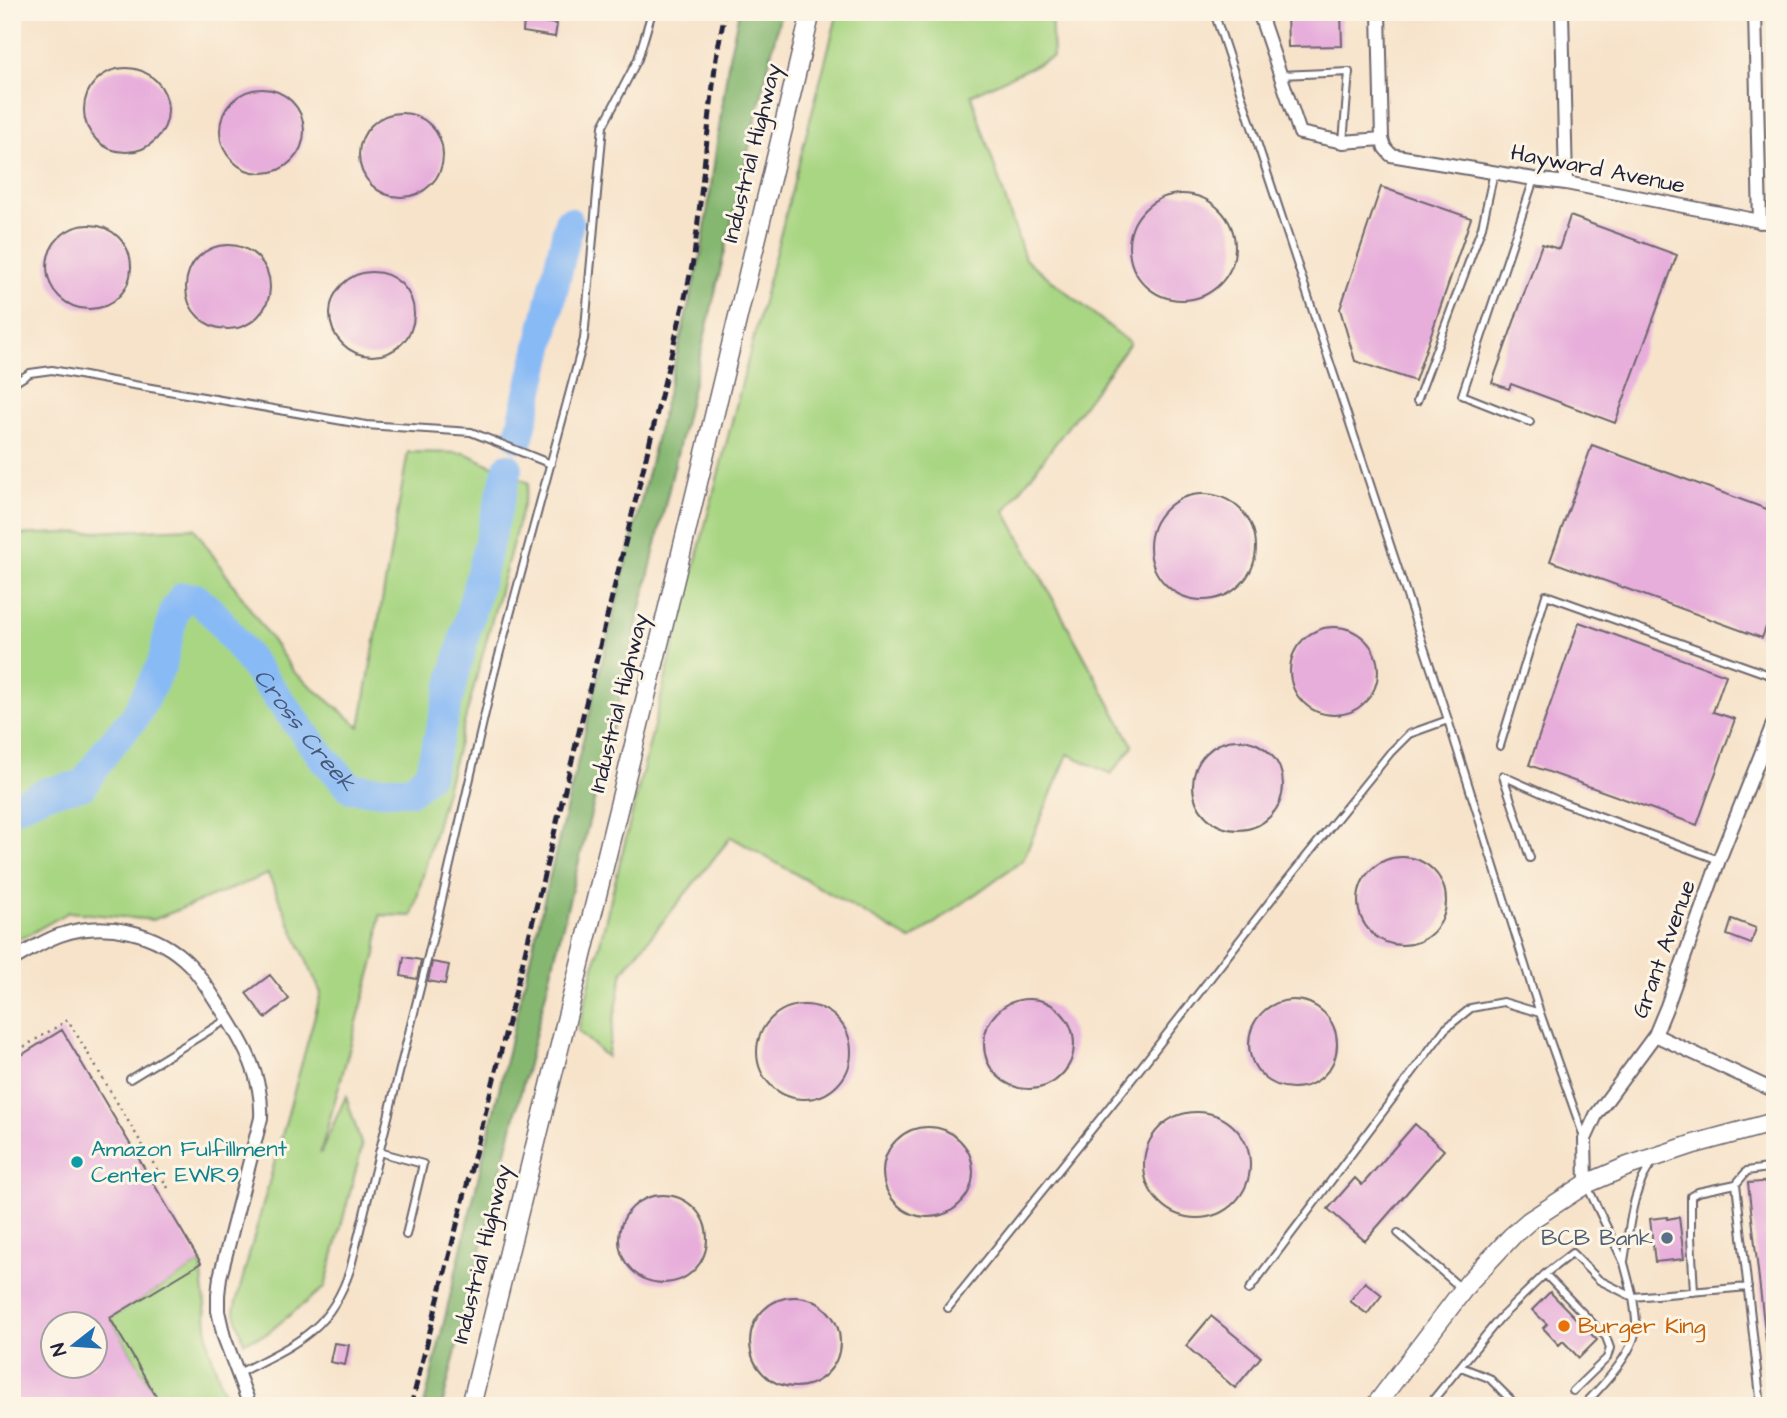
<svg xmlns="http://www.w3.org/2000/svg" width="1787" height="1418" viewBox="0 0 1787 1418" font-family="'Architects Daughter',sans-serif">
  <rect width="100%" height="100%" fill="#fcf5e5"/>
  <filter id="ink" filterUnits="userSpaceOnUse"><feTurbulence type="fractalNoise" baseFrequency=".0143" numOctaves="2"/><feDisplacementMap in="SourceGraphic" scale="14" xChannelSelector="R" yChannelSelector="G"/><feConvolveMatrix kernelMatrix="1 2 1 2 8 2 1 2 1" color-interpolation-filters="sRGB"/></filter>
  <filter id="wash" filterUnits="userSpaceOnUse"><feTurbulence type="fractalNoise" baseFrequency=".00686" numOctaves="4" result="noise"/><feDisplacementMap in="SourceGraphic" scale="28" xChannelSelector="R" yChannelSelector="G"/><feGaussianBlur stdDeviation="1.57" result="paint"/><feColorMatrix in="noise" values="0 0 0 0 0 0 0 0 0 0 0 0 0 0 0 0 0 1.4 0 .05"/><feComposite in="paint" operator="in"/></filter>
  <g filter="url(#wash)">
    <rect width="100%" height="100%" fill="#f7e3ca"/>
    <path fill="#a9d683" stroke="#667c5f" stroke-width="2" d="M 838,12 L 1051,12 L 1053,57 L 971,95 L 1025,259 L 1130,343 L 1005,511 L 1133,746 L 1111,774 L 1068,754 L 1023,860 L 911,940 L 731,837 L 623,971 L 607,1057 L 578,1031 L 673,649 Z
      M 408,452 L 465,453 L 529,483 L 412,916 L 380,915 L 376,954 L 320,1154 L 346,1096 L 362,1147 L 325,1287 L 266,1334 L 244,1342 L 234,1310 L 321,993 L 268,874 L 153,920 L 69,912 L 26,936 L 12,941 L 12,535 L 194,528 L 294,672 L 360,727 Z
      M 201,1263 L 209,1347 L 228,1406 L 162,1406 L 110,1318 Z"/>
    <path fill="#86b771" stroke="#546c56" stroke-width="2" d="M 739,12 L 781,12 L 616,714 L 442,1406 L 424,1406 L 540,917 L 702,250 L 729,57 Z"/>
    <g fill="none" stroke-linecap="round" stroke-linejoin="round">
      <g stroke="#88baf5" stroke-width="30">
        <path d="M 519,437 L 569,222"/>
        <path id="s1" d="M 12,808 L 47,792 L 83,785 L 107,749 L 135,717 L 162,664 L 174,611 L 183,597 L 196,598 L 217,617 L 324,759 L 351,788 L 376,790 L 412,790 L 429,774 L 508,468"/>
      </g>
    </g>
    <g id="blocks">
      <path fill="#e7aedb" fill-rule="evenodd" d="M 1287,12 L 1341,12 L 1342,46 L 1288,47 Z
        M 524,20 L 557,24 L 555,37 L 523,32 Z
        M84 110a42 42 0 1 1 84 0a42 42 0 1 1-84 0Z
        M220 131a42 42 0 1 1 84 0a42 42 0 1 1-84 0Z
        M359 155a42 42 0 1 1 84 0a42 42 0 1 1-84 0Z
        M 1381,187 L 1471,218 L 1415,381 L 1355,361 L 1340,309 Z
        M1129 247a53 53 0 1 1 106 0a53 53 0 1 1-106 0Z
        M 1570,216 L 1677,255 L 1615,423 L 1511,384 L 1509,389 L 1492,383 L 1542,244 L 1559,249 Z
        M47 267a42 42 0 1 1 84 0a42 42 0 1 1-84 0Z
        M186 287a42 42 0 1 1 84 0a42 42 0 1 1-84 0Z
        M330 314a42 42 0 1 1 84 0a42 42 0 1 1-84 0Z
        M 1592,445 L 1775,512 L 1775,603 L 1762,638 L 1550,561 Z
        M1150 547a53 53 0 1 1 106 0a53 53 0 1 1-106 0Z
        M 1579,622 L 1726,675 L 1713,712 L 1735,719 L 1697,825 L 1529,765 Z
        M1290 671a44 44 0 1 1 88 0a44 44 0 1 1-88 0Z
        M1193 785a45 45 0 1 1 90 0a45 45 0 1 1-90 0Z
        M1358 901a44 44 0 1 1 88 0a44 44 0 1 1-88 0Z
        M 1732,919 L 1756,928 L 1751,944 L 1727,935 Z
        M 404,957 L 421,960 L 417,979 L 401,976 Z
        M 432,962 L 449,965 L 445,984 L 428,981 Z
        M 270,975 L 289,999 L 265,1018 L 246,993 Z
        M984 1044a45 45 0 1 1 90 0a45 45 0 1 1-90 0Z
        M1249 1044a44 44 0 1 1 88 0a44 44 0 1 1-88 0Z
        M757 1052a47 47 0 1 1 94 0a47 47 0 1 1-94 0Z
        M 62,1030 L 201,1263 L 110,1318 L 162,1406 L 12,1406 L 12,1061 ZM 52,1324 L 94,1324 L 94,1366 L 52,1366 Z
        M1144 1165a53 53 0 1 1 106 0a53 53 0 1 1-106 0Z
        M 1415,1124 L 1444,1150 L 1365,1241 L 1328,1209 L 1355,1178 L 1362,1185 Z
        M883 1172a45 45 0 1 1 90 0a45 45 0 1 1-90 0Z
        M 1775,1181 L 1775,1340 L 1766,1341 L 1748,1183 Z
        M619 1239a44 44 0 1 1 88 0a44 44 0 1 1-88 0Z
        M 1667,1217 L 1667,1219 L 1679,1217 L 1684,1259 L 1655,1262 L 1650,1219 Z
        M 1365,1282 L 1382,1295 L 1367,1314 L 1350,1301 Z
        M 1550,1292 L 1597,1340 L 1579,1358 L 1563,1341 L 1559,1345 L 1543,1328 L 1547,1324 L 1532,1310 Z
        M750 1342a45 45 0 1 1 90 0a45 45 0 1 1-90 0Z
        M 1211,1316 L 1261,1357 L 1235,1388 L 1186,1346 Z
        M 334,1343 L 349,1345 L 345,1365 L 330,1362 Z"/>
    </g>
  </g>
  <g filter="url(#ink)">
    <use href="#blocks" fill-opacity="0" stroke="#6d666d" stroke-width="2"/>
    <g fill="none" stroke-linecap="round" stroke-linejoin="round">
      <g stroke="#6d666d" stroke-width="10">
        <path id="lane" d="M 1214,12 L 1448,720
          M 1281,75 L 1349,72 L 1343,142
          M 14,383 L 30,373 L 52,370 L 128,384 L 366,425 L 471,432 L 551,464
          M 1417,401 L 1482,227 L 1494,172
          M 1530,422 L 1462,395 L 1534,179
          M 1500,746 L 1546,595 L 1775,677
          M 1530,858 L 1503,776 L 1564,803 L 1719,860
          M 130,1079 L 228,1019
          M 379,1152 L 423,1164 L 406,1235
          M 1736,1184 L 1761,1406
          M 1587,1186 L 1624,1263 L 1633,1297 L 1748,1287
          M 1398,1233 L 1462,1289
          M 1624,1261 C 1630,1227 1631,1190 1653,1162
          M 1545,1274 L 1606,1337 L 1610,1348 L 1607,1358 L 1573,1391
          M 1249,1290 L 1445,1029 L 1471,1008 L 1503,1002 L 1540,1013
          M 1694,1292 L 1691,1237 L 1691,1196 L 1698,1192 L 1736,1184 L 1747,1171 L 1775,1167
          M 948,1308 L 1128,1084 L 1271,900 L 1390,753 L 1409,734 L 1448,720 L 1540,1013 L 1584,1137
          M 1461,1367 L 1489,1378 L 1517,1406
          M 239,1373 C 294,1344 329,1333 350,1270 L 440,908 L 494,674 L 584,339 L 603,126 L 638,59 L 652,12
          M 1428,1406 L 1499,1319 L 1545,1274 L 1572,1253 L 1599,1280 L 1633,1297 C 1634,1307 1637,1319 1636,1329 C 1632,1356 1601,1387 1583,1406"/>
      </g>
      <g stroke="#6d666d" stroke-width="16">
        <path id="street" d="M 1259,12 L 1300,133 L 1343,142 L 1382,139
          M 1379,12 L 1382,139 L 1385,148 L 1391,155 L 1534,179 L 1566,183 L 1775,224
          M 1562,12 L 1566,183
          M 1755,12 L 1760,222
          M 12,960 C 28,951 43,941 60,935 C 104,920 157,931 190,965 C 203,979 213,997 224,1013 C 245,1046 263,1078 261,1118 L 220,1277 L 218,1295 L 218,1311 L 224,1337 L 250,1406
          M 1655,1035 L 1775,1091
          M 1586,1184 L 1585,1139 L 1596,1115 L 1655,1035 L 1667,1006 L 1719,860 L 1775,719"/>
      </g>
      <g stroke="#6d666d" stroke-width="21">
        <path id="secondary" d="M 471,1406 L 672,591 L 811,12
          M 1375,1406 L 1469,1282 L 1512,1236 L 1529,1221 L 1586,1184 L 1628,1166 L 1694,1144 L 1775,1122"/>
      </g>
      <path stroke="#6d666d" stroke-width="2.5" stroke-dasharray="2 5" stroke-linecap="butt" d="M 12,1054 L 68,1020 L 168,1188"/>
      <use href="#lane" stroke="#fff" stroke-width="6"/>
      <use href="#street" stroke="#fff" stroke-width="12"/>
      <use href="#secondary" stroke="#fff" stroke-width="18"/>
      <path stroke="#22223b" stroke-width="5" stroke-dasharray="10 5" stroke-linecap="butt" d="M 411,1406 L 500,1055 L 684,302 L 694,257 L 697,230 L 716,58 L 725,12"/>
    </g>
  </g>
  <circle fill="#0f9aa8" stroke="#fcf5e5" stroke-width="2.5" cx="77" cy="1162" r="7"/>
  <circle fill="#5c6f8a" stroke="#fcf5e5" stroke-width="2.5" cx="1667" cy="1238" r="7"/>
  <circle fill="#e8710a" stroke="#fcf5e5" stroke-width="2.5" cx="1564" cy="1326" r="7"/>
  <g text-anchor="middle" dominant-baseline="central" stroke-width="6" stroke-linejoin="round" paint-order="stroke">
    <g font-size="23" fill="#22223b" stroke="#fcf5e5">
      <text transform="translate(752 153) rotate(-76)">Industrial Highway</text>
      <text transform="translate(1598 169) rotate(11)">Hayward Avenue</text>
      <text transform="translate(619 703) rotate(-76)">Industrial Highway</text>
      <text transform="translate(1664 949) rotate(-70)">Grant Avenue</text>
      <text transform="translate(482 1254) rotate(-76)">Industrial Highway</text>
    </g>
    <g font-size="23" fill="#0d838f" stroke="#fcf5e5" text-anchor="start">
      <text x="91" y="1149">Amazon Fulfillment<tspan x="91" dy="26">Center EWR9</tspan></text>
    </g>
    <g font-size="23" fill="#4e5e75" stroke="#fcf5e5" text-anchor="end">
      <text x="1653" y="1238">BCB Bank</text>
    </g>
    <g font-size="23" fill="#c56008" stroke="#fcf5e5" text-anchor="start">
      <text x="1578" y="1326">Burger King</text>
    </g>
    <g font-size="24" font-style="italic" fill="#46577c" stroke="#fcf5e5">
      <text stroke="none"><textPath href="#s1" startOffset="476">Cross Creek</textPath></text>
    </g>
  </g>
  <rect width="1787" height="1418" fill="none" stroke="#fcf5e5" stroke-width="42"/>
  <g transform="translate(74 1345) rotate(253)"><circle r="33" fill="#fcf5e5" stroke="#a5a1a1" stroke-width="2"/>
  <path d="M0-5L12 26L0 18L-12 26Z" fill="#1f6fb2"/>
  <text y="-10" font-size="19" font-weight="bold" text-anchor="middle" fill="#22223b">N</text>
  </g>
</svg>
